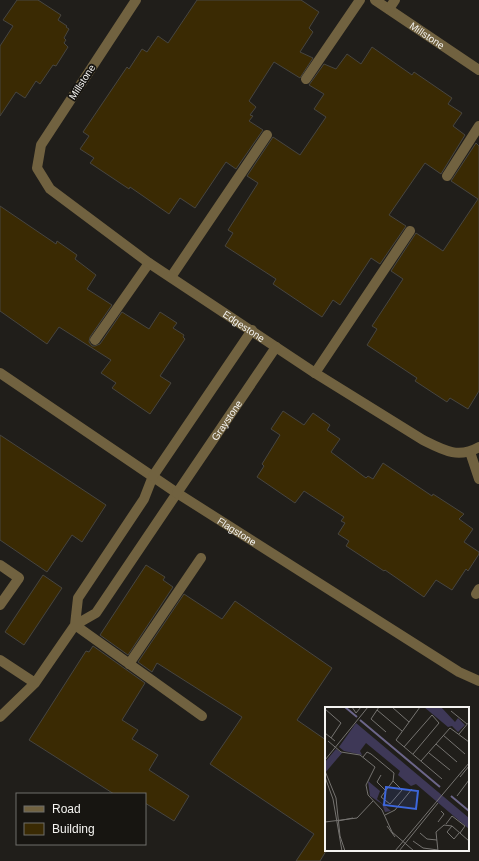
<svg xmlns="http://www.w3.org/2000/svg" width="479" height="861" viewBox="0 0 479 861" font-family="Helvetica,sans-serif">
  <rect width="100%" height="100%" fill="#201e1a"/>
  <path fill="#3a2a03" stroke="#474540" d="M 17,0 L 38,0 L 61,15 L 58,20 L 67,26 L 66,27 L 69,29 L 64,38 L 66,40 L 64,43 L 68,47 L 56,66 L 53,65 L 40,84 L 36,81 L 25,98 L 16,92 L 0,116 L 0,46 L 13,26 L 3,20 Z
    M 197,0 L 301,0 L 319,12 L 309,28 L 313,32 L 300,52 L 313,58 L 300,78 L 274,62 L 249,101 L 256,107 L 250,115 L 253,116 L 249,121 L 263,130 L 236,169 L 226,162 L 195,208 L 180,198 L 169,214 L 130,187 L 129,189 L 90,163 L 94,158 L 80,149 L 89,136 L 83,132 L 127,67 L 129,69 L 142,49 L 147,52 L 158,36 L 168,43 Z
    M 372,47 L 412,75 L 414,72 L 452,98 L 448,104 L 462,113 L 453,126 L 465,135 L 441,174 L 425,163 L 389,215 L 406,226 L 380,264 L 371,258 L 340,305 L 333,300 L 322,317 L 273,284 L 276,279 L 225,246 L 233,233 L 228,230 L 258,183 L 247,176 L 273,137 L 300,155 L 326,117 L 314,109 L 324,94 L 309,85 L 324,64 L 336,69 L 347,54 L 361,64 Z
    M 476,143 L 479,146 L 479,391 L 468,409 L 450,398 L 447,402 L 415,381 L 417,378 L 367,345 L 377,329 L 372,326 L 403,279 L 391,271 L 416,233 L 443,251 L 478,199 L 451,181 Z
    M 0,206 L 56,244 L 57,241 L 77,255 L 75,259 L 96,275 L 87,289 L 112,305 L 90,337 L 89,342 L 92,346 L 95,346 L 100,344 L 122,312 L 149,329 L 160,312 L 177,323 L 173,328 L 184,335 L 183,337 L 185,339 L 160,376 L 171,383 L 150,414 L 112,388 L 116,383 L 101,373 L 111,360 L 59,327 L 47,344 L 0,311 Z
    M 283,411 L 304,425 L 313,413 L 330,425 L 327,430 L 340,439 L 331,452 L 366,478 L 368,476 L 373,479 L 383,463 L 432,496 L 433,494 L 464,514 L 459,519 L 473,529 L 464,542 L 479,552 L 479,554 L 468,571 L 466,569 L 452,590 L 436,580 L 424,597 L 385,570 L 384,571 L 346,546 L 349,541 L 338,534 L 345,523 L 341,521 L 344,517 L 304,491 L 295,503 L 257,477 L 264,466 L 262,464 L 280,435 L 271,429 Z
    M 0,435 L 106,505 L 82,542 L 72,535 L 47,572 L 0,540 Z
    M 146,565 L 165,577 L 163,580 L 173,587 L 128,655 L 100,635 Z
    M 43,575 L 62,588 L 24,645 L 5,632 Z
    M 184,594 L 222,619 L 235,601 L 332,668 L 297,720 L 326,740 L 326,851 L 320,861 L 296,861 L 314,834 L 210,764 L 242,717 L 157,663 L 152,672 L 138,662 Z
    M 93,646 L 145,683 L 122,720 L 138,730 L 132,739 L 158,755 L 149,770 L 189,796 L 174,821 L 145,803 L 145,794 L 114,794 L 29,740 L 86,651 L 89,652 Z"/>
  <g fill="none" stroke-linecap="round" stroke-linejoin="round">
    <path stroke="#716240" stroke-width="10" d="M 306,79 L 360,0
      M 447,176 L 479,126
      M 171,277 L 267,135
      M 95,340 L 149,263
      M 315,373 L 410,231
      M 470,452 L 479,479
      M 0,565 L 19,578 L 0,605
      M 476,594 L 479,589
      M 75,625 L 78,598 L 144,499 L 153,476
      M 75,625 L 202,716
      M 0,660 L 35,683
      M 129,664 L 201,558
      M 0,717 L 35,683 L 75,625 L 96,613 L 177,493"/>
    <g stroke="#716240" stroke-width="10">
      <path id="s1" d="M 136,0 L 41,145 L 37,168 L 50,189 L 149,263 L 315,373 L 423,440 C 443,450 458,459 479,447"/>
      <path id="s2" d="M 375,0 L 479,70"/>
      <path d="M 389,9 L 395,0"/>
      <path id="s3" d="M 0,373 L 177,493 L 459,672 L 479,681"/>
      <path d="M 153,476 L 252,330"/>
      <path id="s4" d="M 177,493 L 276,347"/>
    </g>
  </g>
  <g text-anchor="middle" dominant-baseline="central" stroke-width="3.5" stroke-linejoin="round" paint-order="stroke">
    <g font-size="10" fill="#f4f3f0" stroke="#171511">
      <text stroke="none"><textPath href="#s2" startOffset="63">Millstone</textPath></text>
      <text transform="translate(82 82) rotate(-57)">Millstone</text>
      <text stroke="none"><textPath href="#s1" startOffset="459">Edgestone</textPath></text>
      <text stroke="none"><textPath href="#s4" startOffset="88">Graystone</textPath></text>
      <text stroke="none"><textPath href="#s3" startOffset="285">Flagstone</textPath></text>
    </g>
  </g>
  <g transform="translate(325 707)">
    <rect width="144" height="144" fill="#201e1a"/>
    <path d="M 99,0 L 116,0 L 130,15 L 133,11 L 140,18 L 133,25 L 127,19 L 123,20 ZM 31,16 L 144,111 L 144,122 L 91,77 L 86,79 L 73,68 L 75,64 L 41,36 L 35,44 L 37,48 L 19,44 L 14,40 ZM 11,42 L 17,46 L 0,66 L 0,55 ZM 43,74 L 55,84 L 52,92 L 66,104 L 60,105 L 57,97 L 45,89 Z" fill="#3e3857"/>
    <path fill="none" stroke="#6b6589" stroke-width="2" d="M 20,0 L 32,10M 35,13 L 115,80M 126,89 L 144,104"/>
    <path fill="none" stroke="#757370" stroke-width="1" d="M 27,0 L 31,6 L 36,0M 54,0 L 46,12 L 61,25M 67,0 L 84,15M 95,0 L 71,33 L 117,72M 0,2 L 16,16 L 6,31M 52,3 L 77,24M 126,4 L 142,17M 0,26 L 10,34M 134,27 L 144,15M 118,28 L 140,47M 3,34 L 16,45 L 35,48 L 50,60 L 41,78 L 43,88 L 57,103 L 67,125 L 89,144M 111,37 L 132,55M 79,40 L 107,8 L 114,16 L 88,47M 104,46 L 125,63M 38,50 L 42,45 L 46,47 L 69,66 L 68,74M 0,53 L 43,0M 96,54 L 125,21 L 144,35M 0,64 L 11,91 L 15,129 L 20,144M 56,68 L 52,75 L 61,84M 0,70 L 8,92 L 17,144M 135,70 L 144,59M 68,74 L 77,83 L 65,97 L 56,90 ZM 132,89 L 144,73M 60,108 L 70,103 L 87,82M 13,114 L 28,111M 0,115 L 32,111 L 48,94M 113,115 L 119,107 L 116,104M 121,117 L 127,109 L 140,119 L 135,126M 62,119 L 70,130M 127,119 L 122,125 L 129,132 L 134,126M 95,126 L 102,132 L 112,133M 88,134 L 98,141 L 113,143M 70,144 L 144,56M 74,144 L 113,96M 113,144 L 111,125 L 119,118 L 127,119 L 144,134"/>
    <path fill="#3d67dc" fill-opacity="0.15" stroke="#3d67dc" stroke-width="2" d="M 61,80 L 93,84 L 91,102 L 59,98 Z"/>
    <rect width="144" height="144" fill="none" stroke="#f4f3f0" stroke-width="2"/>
  </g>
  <rect x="16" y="793" width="130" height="52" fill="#171511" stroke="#6f6e6a"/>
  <rect x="24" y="806" width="20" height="6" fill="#716240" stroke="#6f6e6a"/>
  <text x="52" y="813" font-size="12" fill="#f4f3f0">Road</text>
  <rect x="24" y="823" width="20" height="12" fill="#3a2a03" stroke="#6f6e6a"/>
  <text x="52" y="833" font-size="12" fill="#f4f3f0">Building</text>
</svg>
